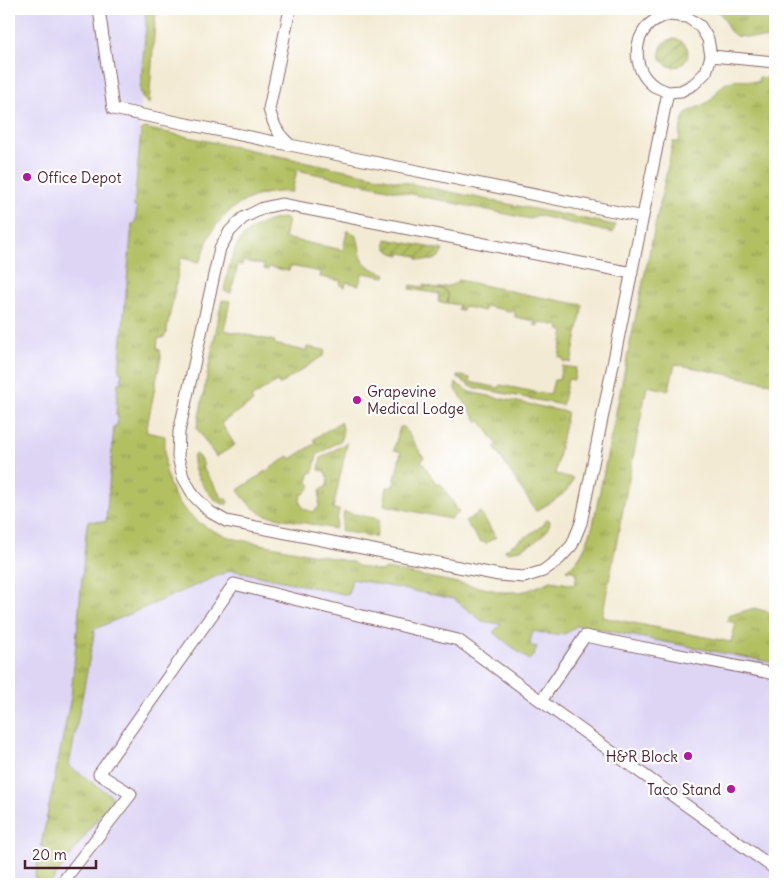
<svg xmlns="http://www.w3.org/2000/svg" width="784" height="893" viewBox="0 0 784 893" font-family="Delius,sans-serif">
  <defs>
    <pattern id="grass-tufts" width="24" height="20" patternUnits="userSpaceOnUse" patternTransform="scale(1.25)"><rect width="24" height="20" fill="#b2c062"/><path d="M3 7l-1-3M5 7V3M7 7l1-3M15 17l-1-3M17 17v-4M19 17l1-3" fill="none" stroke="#939b51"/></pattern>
    <pattern id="garden-furrows" width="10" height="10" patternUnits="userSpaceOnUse" patternTransform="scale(1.25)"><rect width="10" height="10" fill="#b2c062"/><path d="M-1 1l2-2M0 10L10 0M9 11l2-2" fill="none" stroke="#939b51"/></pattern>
  </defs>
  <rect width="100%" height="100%" fill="#fff"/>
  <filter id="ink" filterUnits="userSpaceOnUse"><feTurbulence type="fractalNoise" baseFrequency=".02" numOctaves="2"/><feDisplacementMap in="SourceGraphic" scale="10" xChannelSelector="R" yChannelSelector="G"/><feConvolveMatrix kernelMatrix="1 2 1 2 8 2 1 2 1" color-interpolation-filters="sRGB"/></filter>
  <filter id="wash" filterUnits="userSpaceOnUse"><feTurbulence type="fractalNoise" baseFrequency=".0096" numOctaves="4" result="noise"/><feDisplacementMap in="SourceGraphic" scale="20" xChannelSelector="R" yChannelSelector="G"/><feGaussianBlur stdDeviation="1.12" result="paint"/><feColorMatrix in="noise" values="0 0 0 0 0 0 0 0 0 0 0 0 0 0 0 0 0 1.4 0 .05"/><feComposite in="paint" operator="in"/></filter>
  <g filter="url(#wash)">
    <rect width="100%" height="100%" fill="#f3ead3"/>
    <path fill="#ded5f5" d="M 9,9 L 145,9 L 146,26 L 140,87 L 140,132 L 134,206 L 137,207 L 135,224 L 133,224 L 120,372 L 122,372 L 121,384 L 118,384 L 116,414 L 118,414 L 117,426 L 115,426 L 106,522 L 88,521 L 87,524 L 71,697 L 41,846 L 45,846 L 42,858 L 39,858 L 33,884 L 9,884 Z
      M 231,570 L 348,594 L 351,579 L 454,599 L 482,621 L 502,624 L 494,631 L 529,659 L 537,647 L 531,646 L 530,642 L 533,631 L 557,636 L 565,634 L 574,629 L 576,625 L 775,663 L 775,884 L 50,884 L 112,797 L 69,766 L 95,629 Z"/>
    <path fill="url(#grass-tufts)" stroke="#7e7046" d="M 145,9 L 156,9 L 149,104 L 142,98 L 140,89 L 146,26 Z
      M 715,9 L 770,9 L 768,39 L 736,36 L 729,30 L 724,18 Z
      M 759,77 L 775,79 L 775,384 L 675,364 L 669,389 L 667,390 L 647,386 L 602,617 L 731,642 L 736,623 L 727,621 L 728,616 L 754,608 L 775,614 L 775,663 L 576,625 C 566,640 548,634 533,631 L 530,642 L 531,646 L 537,647 L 534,655 L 529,660 L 493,632 L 501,624 L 482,621 L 454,599 L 352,579 L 348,595 L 231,570 L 95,629 L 69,766 L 113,797 L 50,884 L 33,884 L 39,858 L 42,857 L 45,847 L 41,846 L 71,697 L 87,524 L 88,521 L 106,522 L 114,426 L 117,426 L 118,415 L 116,415 L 118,383 L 121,383 L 122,372 L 119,372 L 132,224 L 135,223 L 137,207 L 134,207 L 141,130 L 145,128 L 503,203 L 615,225 L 613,233 L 536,215 L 535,217 L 530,219 L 297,170 L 292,192 C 257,190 228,204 210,235 C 206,244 204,253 200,261 L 198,262 L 181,258 L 166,334 L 163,338 L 158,338 L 157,349 L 160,350 L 161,357 L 146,432 L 165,436 C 165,447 164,460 166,471 C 172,508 202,530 236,539 L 352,562 L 358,566 L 380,571 L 387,569 L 503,592 L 520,592 L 529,590 L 551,581 L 575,585 L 577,572 L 566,570 C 581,562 588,540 593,525 L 633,329 L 673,142 L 679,142 C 680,133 681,118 687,113 C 693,108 702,106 708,102 C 714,98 716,92 721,87 C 731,77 745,81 758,82 Z
      M 282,218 L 286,219 L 288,220 L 284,238 L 343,250 L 347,231 C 364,234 356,253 365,263 C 370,269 379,271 386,274 L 385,277 L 364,273 L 362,274 L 359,285 L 346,282 L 345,287 L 340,285 L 341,281 L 320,277 L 321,272 L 290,266 L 289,271 L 269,267 L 268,270 L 264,269 L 264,265 L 243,261 L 242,265 L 238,264 L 231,293 L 224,291 C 232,251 237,226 282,218 Z
      M 459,280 L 529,295 L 583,305 L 571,363 L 563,361 L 563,358 L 559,357 L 564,331 L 559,330 L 560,326 L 539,322 L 538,326 L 534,325 L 535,321 L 515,317 L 515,312 L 485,306 L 484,311 L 463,306 L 462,311 L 458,310 L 459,305 L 447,303 L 448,296 L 445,290 L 439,288 L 452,285 Z
      M 222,300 L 230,301 L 224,330 L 275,341 L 274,344 L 306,351 L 307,347 L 325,350 L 324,355 L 279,385 L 277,381 L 251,398 L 253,402 L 221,423 L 235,445 L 216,457 L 198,430 L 197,427 Z
      M 562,366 L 576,368 L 574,380 L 568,379 L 562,405 L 472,387 L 457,377 L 457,375 L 470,378 L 470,382 L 499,388 L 500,385 L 550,395 L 554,380 L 559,380 Z
      M 456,383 L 469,392 L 567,412 L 555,474 L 573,478 C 570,494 549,503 536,511 L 494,447 L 497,445 L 481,421 L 478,422 L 455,388 Z
      M 340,422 L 343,428 L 341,440 L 317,455 L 313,472 L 309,474 L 308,482 L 311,486 L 304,494 L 301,494 L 300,503 L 304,509 L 313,512 L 319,507 L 320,490 L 327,486 L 328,478 L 324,471 L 319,470 L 321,458 L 346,443 L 347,444 L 333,509 L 339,510 L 335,529 L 265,515 C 253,509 245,501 238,490 L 289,456 L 291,459 L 316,443 L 314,439 Z
      M 400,427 L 404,427 L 424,458 L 421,460 L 437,485 L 441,484 L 459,512 L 450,519 L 384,505 L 387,487 L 393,487 L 401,452 L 394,450 Z
      M 195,454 L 198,456 L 204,465 L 202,467 L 223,499 L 225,498 L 228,502 L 227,504 C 215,506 197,479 194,468 C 193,464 193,460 193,456 Z
      M 344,512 L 379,519 L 376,537 L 341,531 Z
      M 480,512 L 496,537 L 486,543 L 479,541 L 465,521 Z
      M 547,520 L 550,521 C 549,537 521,552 506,552 L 505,550 L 545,524 L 544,522 Z"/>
    <path fill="url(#garden-furrows)" stroke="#7e7046" d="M660 53a14 14 0 1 1 28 0a14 14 0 1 1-28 0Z
      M 386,239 L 443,250 C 437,263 430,261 417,259 L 417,256 L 400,253 L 400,255 C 390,253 384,250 386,239 Z
      M 411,285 L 422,287 L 423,285 L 445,290 C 449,294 448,298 447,303 L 438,302 L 439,294 L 410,289 Z"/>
  </g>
  <g filter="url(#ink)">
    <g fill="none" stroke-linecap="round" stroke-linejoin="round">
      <g stroke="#856666" stroke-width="13">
        <path id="service" d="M 99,9 L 113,109 L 289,145
          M 290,9 L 269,109 C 274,126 277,133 290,145 L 643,217
          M 670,15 L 687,17 L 700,26 L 708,39 L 711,56
          M 668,92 C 663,90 658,88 654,86 C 631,69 632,35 655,20 C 659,17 665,16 670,15 L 669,9
          M 632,273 L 297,207 L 281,204 L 263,208 L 243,218 L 230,231 L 220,248 L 179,432 L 178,457 L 183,477 L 194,496 L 210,512 L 226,521 L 499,575 L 524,577 L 543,571 L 559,559 L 572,545 L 581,523 L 668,92 L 681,91 L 694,84 L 706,72 L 711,56 L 775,62
          M 541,701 L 775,869
          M 61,884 L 131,794 L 99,774 L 234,584 L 458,640 L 541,701 L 585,636 L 775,674"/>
      </g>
      <use href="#service" stroke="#fff" stroke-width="11"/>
    </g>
  </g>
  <g fill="#b5179e" stroke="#fff" stroke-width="2">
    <circle cx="27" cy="177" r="5"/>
    <circle cx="357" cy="400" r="5"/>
    <circle cx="688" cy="756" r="5"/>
    <circle cx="731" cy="789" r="5"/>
  </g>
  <g text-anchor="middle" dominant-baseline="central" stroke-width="4.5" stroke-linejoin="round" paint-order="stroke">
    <g font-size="15" fill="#4a1f2b" stroke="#fff" text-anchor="start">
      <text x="37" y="177">Office Depot</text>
      <text x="367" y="391">Grapevine<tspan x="367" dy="17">Medical Lodge</tspan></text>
      <text x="678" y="756" text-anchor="end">H&amp;R Block</text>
      <text x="721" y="789" text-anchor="end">Taco Stand</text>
    </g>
  </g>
  <rect width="784" height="893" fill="none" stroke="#fff" stroke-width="30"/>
  <path d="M25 860v8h71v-8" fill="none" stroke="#4a1f2b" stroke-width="2.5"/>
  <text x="32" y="860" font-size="15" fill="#4a1f2b" stroke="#ffffff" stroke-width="4" paint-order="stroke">20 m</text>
</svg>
